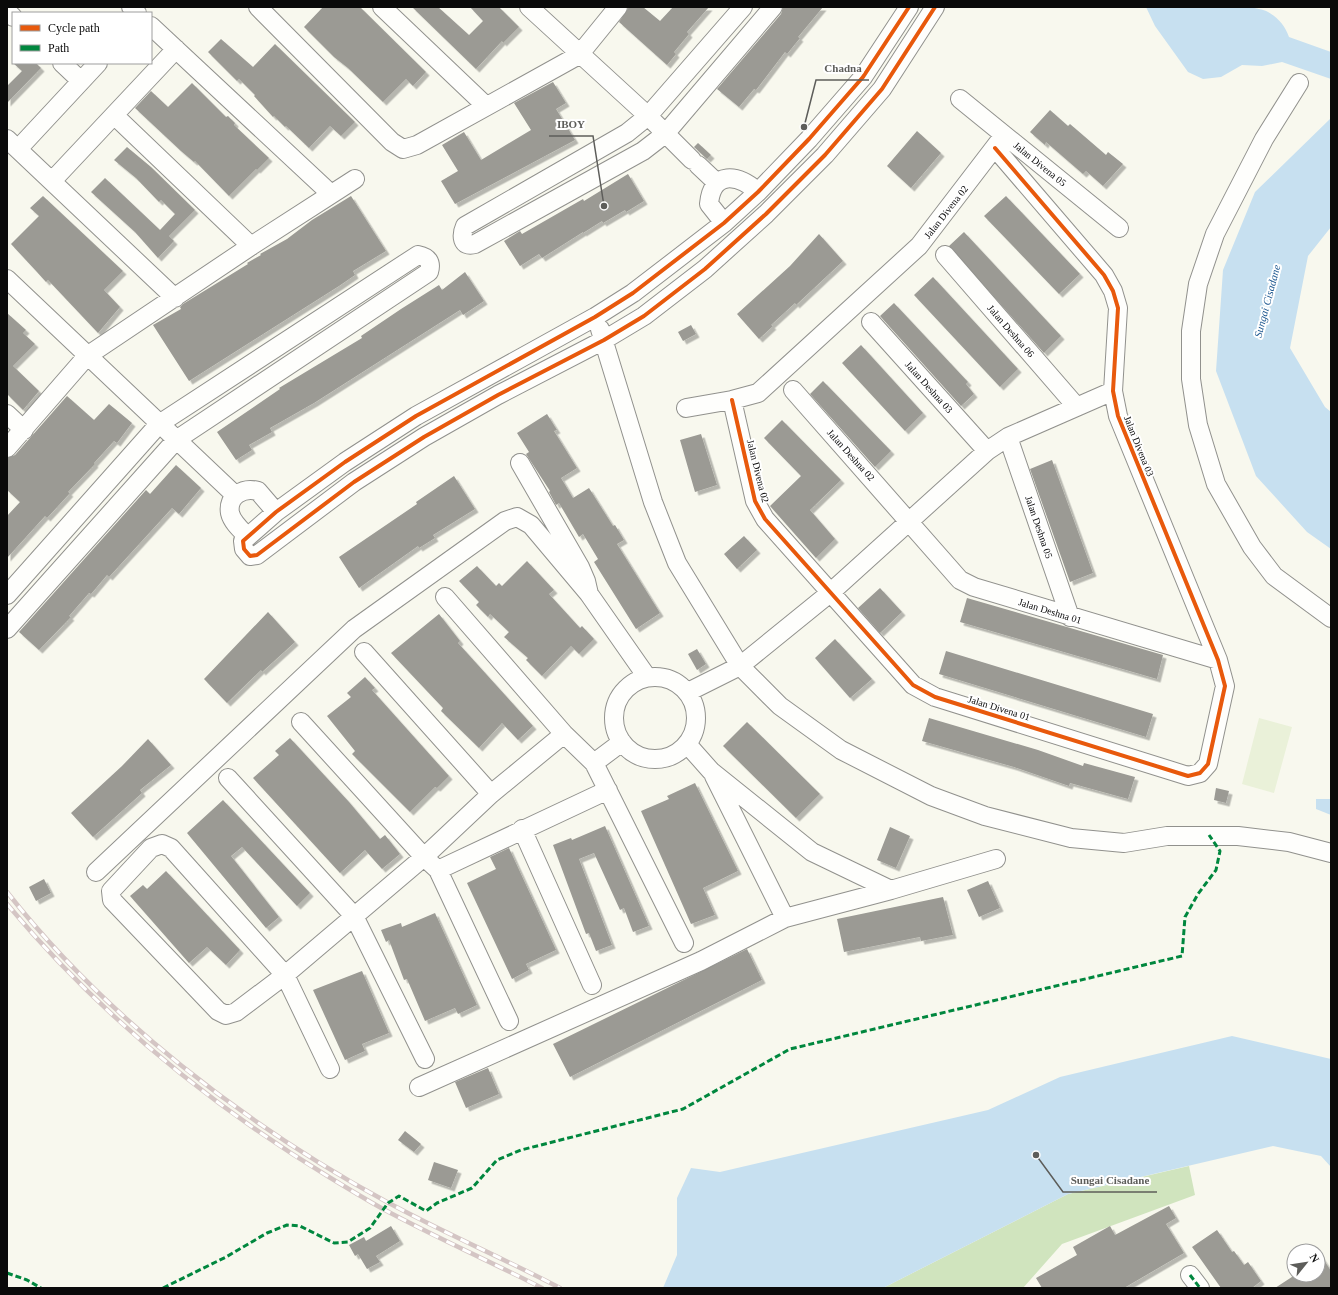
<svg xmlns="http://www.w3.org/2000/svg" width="1338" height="1295" viewBox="0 0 1338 1295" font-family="'Times New Roman',serif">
  <defs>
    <filter id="shadow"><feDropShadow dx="3.5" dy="3.5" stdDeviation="0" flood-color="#0004"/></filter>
  </defs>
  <rect width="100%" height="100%" fill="#f8f8ee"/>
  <path fill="#d0e4be" d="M 1189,1166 L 1195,1195 L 1062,1244 L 1023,1288 L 883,1288 L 1068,1194 Z"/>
  <path fill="#eaf1d9" d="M 1259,718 L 1292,727 L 1274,793 L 1242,784 Z"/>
  <path fill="#c7e0f0" d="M 1146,7 C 1170,7 1251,2 1268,12 C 1279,18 1285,26 1289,37 L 1331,52 L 1331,79 L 1282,62 L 1262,66 L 1242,65 L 1221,77 L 1203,79 L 1188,72 L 1155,26 Z
    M 1331,118 L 1331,227 L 1308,256 L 1290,348 L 1325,407 L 1331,412 L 1331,549 L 1307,532 L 1256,476 L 1216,371 L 1223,270 L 1255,192 Z
    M 1316,799 L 1331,799 L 1331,815 L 1316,809 Z
    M 1232,1036 L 1331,1059 L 1331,1167 L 1321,1156 L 1273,1146 L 1068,1194 L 883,1288 L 663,1288 L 677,1255 L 677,1198 L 691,1168 L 720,1172 L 988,1110 L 1060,1077 Z"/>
  <path fill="#9b9a94" filter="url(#shadow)" d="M 323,7 L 360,7 L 426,72 L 413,86 L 406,79 L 383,102 L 348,68 L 334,57 L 304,27 Z
    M 412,7 L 438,7 L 469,35 L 483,21 L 470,7 L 499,7 L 519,27 L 503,43 L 502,41 L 476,69 Z
    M 629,7 L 643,7 L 660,21 L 673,7 L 709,7 L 687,32 L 689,34 L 674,52 L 676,54 L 667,65 L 619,22 Z
    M 783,7 L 823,7 L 798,37 L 800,38 L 787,54 L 785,52 L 756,90 L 754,89 L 739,107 L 717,89 L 781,14 Z
    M 221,39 L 253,67 L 275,44 L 355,122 L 341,136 L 330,126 L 309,148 L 286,126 L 285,127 L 274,116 L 273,117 L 254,96 L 255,95 L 239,79 L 237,81 L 208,52 Z
    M 13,63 L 36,63 L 41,68 L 7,103 L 7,86 L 22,71 Z
    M 553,82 L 566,103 L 556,109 L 575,140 L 455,204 L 441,181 L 458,171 L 442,145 L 464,132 L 481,160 L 531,130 L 514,103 Z
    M 192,83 L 226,117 L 228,116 L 235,123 L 234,125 L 269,158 L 257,170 L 256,169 L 229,196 L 195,161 L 194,162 L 181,151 L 135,108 L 151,91 L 168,107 Z
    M 1050,110 L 1068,126 L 1070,124 L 1106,155 L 1108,152 L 1123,164 L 1103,186 L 1086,171 L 1083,174 L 1046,142 L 1045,145 L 1030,132 Z
    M 917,131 L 941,153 L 911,188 L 887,166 Z
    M 698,143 L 711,155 L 707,159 L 694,147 Z
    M 127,147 L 151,167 L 195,210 L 169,236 L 174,241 L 158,258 L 135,232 L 91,192 L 105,178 L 160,230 L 175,214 L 161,200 L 159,202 L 136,178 L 114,160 Z
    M 628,174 L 644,201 L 626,212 L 625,210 L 603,223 L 602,221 L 583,233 L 583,232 L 542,258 L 539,254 L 520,266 L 504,241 L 520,231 L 522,234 L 583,199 L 584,201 Z
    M 43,196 L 123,271 L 104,290 L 120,307 L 98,333 L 48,280 L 46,282 L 37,272 L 11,244 L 39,216 L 30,208 Z
    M 351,196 L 386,251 L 353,271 L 355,275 L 339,286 L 189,381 L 153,325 L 181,309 L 180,307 L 183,304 L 248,264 L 247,263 L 261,255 L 260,254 L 287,239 L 312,220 Z
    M 1006,196 L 1080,274 L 1059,294 L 984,216 Z
    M 964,232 L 1061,336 L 1044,353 L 949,246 Z
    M 819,234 L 843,261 L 796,305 L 795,303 L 771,325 L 773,326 L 759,339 L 737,314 L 790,266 Z
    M 465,272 L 484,301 L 463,315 L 460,310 L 314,403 L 270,428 L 272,432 L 249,445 L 252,450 L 236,460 L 217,432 L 280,389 L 279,388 L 362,338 L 361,336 L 401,309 L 439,285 L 442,290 Z
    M 933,277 L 1018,369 L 1000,387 L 914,295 Z
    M 894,303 L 968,382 L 966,384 L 974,394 L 961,406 L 880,316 Z
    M 7,313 L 26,330 L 23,333 L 35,344 L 13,366 L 39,391 L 23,410 L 7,394 Z
    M 691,325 L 696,334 L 683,341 L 678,332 Z
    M 861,345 L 923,413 L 905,431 L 842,363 Z
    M 823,381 L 891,451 L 875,467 L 810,394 Z
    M 67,396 L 94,420 L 109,404 L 132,423 L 117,443 L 114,441 L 94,463 L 95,464 L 68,492 L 70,493 L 59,505 L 47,518 L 45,516 L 7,558 L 7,516 L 20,502 L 7,490 L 7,458 L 15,455 Z
    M 547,414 L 557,430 L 554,431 L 577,468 L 561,478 L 573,498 L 589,488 L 613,526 L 615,525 L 624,540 L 617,544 L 660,613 L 636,629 L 594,562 L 598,559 L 583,534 L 579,537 L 559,503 L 556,505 L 549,492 L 550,491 L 526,454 L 529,452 L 517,433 Z
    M 782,420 L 841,480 L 810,510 L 835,539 L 816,558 L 770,506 L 801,476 L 764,438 Z
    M 701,434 L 717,485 L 695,492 L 680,440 Z
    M 1052,460 L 1093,573 L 1070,582 L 1030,469 Z
    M 176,465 L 201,488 L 179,514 L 172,508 L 109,577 L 107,575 L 91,594 L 89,593 L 69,616 L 71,617 L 39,650 L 19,632 L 146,490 L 150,494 Z
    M 454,476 L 475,509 L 433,535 L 435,538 L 419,548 L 418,546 L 359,588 L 339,557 L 417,504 L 416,502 Z
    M 744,536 L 757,550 L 737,569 L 724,554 Z
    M 527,561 L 554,590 L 549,594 L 580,628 L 582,626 L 594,639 L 579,654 L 571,646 L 542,676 L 526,660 L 528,658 L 504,637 L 509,632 L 490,614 L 488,617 L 476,605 L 479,602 L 459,581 L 477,566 L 496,586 L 499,583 L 502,586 Z
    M 880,588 L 902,612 L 880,633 L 858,608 Z
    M 967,598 L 1163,655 L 1157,679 L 960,622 Z
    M 268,612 L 295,642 L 262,672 L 261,670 L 227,703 L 204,679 Z
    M 439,614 L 460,641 L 458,643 L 533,726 L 518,740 L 502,723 L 479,748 L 441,711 L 443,708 L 391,653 Z
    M 835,639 L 872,679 L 850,698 L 815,658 Z
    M 697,649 L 706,664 L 697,670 L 688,654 Z
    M 946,651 L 1153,714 L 1146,737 L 939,674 Z
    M 365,677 L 375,688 L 372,690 L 449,776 L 437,788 L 435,787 L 410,812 L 352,754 L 355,751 L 327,716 L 351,697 L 347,693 Z
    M 929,718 L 1038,750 L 1083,766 L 1084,763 L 1135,777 L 1128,799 L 1070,783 L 1069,786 L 1014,767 L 922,741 Z
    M 747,722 L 820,794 L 796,818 L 723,746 Z
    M 290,738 L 349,802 L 380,839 L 385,835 L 400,854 L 382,869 L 365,850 L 340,873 L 253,778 L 279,755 L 275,751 Z
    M 148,739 L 171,765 L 140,790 L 142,793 L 93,837 L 71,813 L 122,766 Z
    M 695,783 L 738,871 L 703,888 L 715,915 L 691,924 L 641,811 L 669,799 L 667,796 Z
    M 1216,788 L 1229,791 L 1226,803 L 1214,800 Z
    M 223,800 L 310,893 L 297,906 L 242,847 L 231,856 L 279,917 L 266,928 L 187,833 Z
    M 605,826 L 649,926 L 633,932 L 624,908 L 620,910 L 594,853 L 579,859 L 612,945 L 596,951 L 589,933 L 586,934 L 553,845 L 571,838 L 572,840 Z
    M 890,827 L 910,836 L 896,868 L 877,860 Z
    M 509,848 L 556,950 L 526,964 L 529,970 L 512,979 L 467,883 L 496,869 L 490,857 Z
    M 166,871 L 240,950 L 226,965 L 207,947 L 189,963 L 130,896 L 143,885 L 147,889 Z
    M 44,879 L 51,893 L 36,901 L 29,887 Z
    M 988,881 L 1000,908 L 979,917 L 967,890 Z
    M 943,897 L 953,935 L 921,941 L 920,937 L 844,952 L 837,919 Z
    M 435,913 L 477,1005 L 458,1014 L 455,1008 L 425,1021 L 407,979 L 404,980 L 389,940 L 386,942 L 381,930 L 401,923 L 402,927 Z
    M 747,949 L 762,980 L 570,1077 L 553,1044 Z
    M 362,971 L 389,1033 L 362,1044 L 365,1051 L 345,1060 L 313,990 Z
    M 488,1068 L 499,1094 L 466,1108 L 455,1082 Z
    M 405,1131 L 421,1144 L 414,1152 L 398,1140 Z
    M 434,1162 L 458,1170 L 451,1188 L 428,1180 Z
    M 1169,1206 L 1176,1218 L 1166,1224 L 1184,1253 L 1124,1288 L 1042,1288 L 1036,1278 L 1077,1255 L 1073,1247 L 1110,1226 L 1115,1235 Z
    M 391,1226 L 400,1241 L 376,1256 L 380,1262 L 367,1269 L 358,1254 L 355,1256 L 349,1245 L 364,1237 L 366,1241 Z
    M 1217,1230 L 1232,1252 L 1234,1251 L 1244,1265 L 1248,1262 L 1261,1281 L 1252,1288 L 1221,1288 L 1192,1247 Z
    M 1318,1251 L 1331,1271 L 1331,1288 L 1275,1288 L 1295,1275 L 1318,1275 Z"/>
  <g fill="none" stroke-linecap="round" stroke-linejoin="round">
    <g stroke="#91918d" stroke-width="20">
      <path id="minor" d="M 131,7 L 137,13
        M 258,7 L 392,142 L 403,149 L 417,145 L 579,55 L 618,7
        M 382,7 L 486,106
        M 529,7 L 648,116 L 692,160
        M 743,7 L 648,116 L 627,133 L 465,226 C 461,235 461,248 475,244 L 643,151 L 665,134 L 773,7
        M 909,7 L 863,77 L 809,139 L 758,192 L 724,223 L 633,293 L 595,317 L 416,416 L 345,462 L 276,512 L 243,541 L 244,549 L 250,556 L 257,555 L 354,482 L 424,437 L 498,395 L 604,340 L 644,316 L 705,269 L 766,214 L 825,155 L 882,89 L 935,7
        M 7,11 L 13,17
        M 151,26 L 331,194
        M 62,63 L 81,81
        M 1299,83 L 1264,139 L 1215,234 L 1198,284 L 1191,331 L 1191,379 L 1198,425 L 1216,484 L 1252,547 L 1274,576 L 1331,618
        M 960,99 L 1119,228
        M 114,115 L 251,246
        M 7,139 L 175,298
        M 18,149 L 98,63
        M 698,165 L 716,182
        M 52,181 L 176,49
        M 724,223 L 709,204 C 712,170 738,174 758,192
        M 945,255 L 1076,406
        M 7,279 L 235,495
        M 871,322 L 987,451
        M 600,329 L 653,502 L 677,563 L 740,666 L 780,706 L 841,750 L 931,796 L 985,816 L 1071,838 L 1124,843 L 1167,836 L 1238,836 L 1289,842 L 1331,853
        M 793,390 L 960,580 L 974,587 L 1218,660
        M 732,400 L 755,501 L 765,519 L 913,685 L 935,697 L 1188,776 L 1200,773 L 1208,764 L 1225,686 L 1218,660 L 1118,416 L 1113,391 L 1118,308 L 1113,291 L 1104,275 L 995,148
        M 686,408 L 732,400 L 758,393 L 919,246 L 1004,135
        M 7,414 L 24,430
        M 1008,437 L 1070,617
        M 7,448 L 87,356 L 251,246 L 355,179
        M 520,463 L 580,567 L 586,581 L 589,594 L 647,677
        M 247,536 C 241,530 232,522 230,513 C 227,496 243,487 258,491 L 276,512
        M 7,595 L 159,424 L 418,255 C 428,257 432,262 429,272 L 176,440 L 7,629
        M 445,597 L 564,734 L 594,763 L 684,943
        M 364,652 L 491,794
        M614 718a41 41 0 1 1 82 0a41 41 0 1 1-82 0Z
        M 688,692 L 740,666 L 830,593 L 987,451 L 1008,437 L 1113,391
        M 301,722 L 424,857 L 438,870 L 608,790
        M 687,744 L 711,771 L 812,852 L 891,890
        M 594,763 L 622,742
        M 714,776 L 785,918
        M 228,778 L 354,916 L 425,1059
        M 522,829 L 592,985
        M 438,870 L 509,1021
        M 96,872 L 354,629 L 505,521 L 517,517 L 531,525 L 589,594
        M 330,1069 L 285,975 L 171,848 L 162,844 L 151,848 L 111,891 L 112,900 L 218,1011 L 226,1015 L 236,1012 L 285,975 L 424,857 L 491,794 L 564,734
        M 419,1087 L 701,961 L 785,918 L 891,890 L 996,859
        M 1190,1275 L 1200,1288"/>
    </g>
    <use href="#minor" stroke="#fefefc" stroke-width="18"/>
    <g stroke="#d4c5c4" stroke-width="4.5">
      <path id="rail" d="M 7,892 C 106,1018 247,1126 387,1202 C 444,1233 503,1258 560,1288
        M 7,904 C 98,1013 207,1103 329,1177 C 347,1188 365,1199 383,1209 C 435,1237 489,1261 542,1288"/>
    </g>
    <use href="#rail" stroke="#fff" stroke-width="3" stroke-dasharray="9" stroke-linecap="butt"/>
    <path stroke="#00873e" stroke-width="3" stroke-dasharray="6 3" stroke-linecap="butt" d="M 7,1273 L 27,1280 L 41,1288
      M 1190,1275 L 1200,1288
      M 163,1288 L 226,1257 L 267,1233 L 287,1225 L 300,1226 L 334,1243 L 348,1242 L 370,1228 L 388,1203 L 399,1196 L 426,1211 L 437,1203 L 472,1188 L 497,1160 L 521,1150 L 683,1109 L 790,1049 L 1182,956 L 1185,917 L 1198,894 L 1216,870 L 1220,851 L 1209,835"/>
    <g stroke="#fff" stroke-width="6">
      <path id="cycleway" d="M 909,7 L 863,77 L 809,139 L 758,192 L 724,223 L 633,293 L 595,317 L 416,416 L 345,462 L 276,512 L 243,541 L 244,549 L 250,556 L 257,555 L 354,482 L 424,437 L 498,395 L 604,340 L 644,316 L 705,269 L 766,214 L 825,155 L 882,89 L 935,7
        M 732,400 L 755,501 L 765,519 L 913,685 L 935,697 L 1188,776 L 1200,773 L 1208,764 L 1225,686 L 1218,660 L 1118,416 L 1113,391 L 1118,308 L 1113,291 L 1104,275 L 995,148"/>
    </g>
    <use href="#cycleway" stroke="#e8590c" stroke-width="4"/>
  </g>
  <g text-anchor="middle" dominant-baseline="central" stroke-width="4" stroke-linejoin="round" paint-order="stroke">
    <g font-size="10" fill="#0a0a0a" stroke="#fff">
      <text transform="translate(1040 164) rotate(39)">Jalan Divena 05</text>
      <text transform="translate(946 212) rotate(-52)">Jalan Divena 02</text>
      <text transform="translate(1011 331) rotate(49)">Jalan Deshna 06</text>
      <text transform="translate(929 387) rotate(48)">Jalan Deshna 03</text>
      <text transform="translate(1139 446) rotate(68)">Jalan Divena 03</text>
      <text transform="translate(851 455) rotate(48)">Jalan Deshna 02</text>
      <text transform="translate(758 471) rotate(76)">Jalan Divena 02</text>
      <text transform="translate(1039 527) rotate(71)">Jalan Deshna 05</text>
      <text transform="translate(1050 611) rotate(17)">Jalan Deshna 01</text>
      <text transform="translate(999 708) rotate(17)">Jalan Divena 01</text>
    </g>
    <g font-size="11" font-style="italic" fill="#1f5991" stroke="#fff">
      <text transform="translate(1267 301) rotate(-75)">Sungai Cisadane</text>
    </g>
  </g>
  <path fill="none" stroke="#5d5d5a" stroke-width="1.5" d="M804 127L816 80H869M604 206L593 136H549M1036 1155L1063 1192H1157"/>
  <g fill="#5d5d5a" stroke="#fff" stroke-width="1.5">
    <circle cx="804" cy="127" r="4"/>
    <circle cx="604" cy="206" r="4"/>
    <circle cx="1036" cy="1155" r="4"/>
  </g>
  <g font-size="11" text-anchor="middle" font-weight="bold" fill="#5d5d5a" stroke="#fff" stroke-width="4" stroke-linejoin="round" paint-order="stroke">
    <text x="843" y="72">Chadna</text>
    <text x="571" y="128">IBOY</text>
    <text x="1110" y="1184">Sungai Cisadane</text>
  </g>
  <rect width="1338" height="1295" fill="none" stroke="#0a0a0a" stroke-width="16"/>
  <rect x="12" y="12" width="140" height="52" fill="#ffffff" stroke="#9d9d9d"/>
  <rect x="20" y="25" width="20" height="6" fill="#e8590c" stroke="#9d9d9d"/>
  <text x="48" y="32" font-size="12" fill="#0a0a0a">Cycle path</text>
  <rect x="20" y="45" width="20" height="6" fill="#00873e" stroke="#9d9d9d"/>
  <text x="48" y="52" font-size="12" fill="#0a0a0a">Path</text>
  <g transform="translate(1306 1263) rotate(60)"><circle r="19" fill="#ffffff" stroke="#9d9d9d"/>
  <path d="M0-3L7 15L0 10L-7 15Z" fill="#5d5d5a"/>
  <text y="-6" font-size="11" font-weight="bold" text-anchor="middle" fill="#0a0a0a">N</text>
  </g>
</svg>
